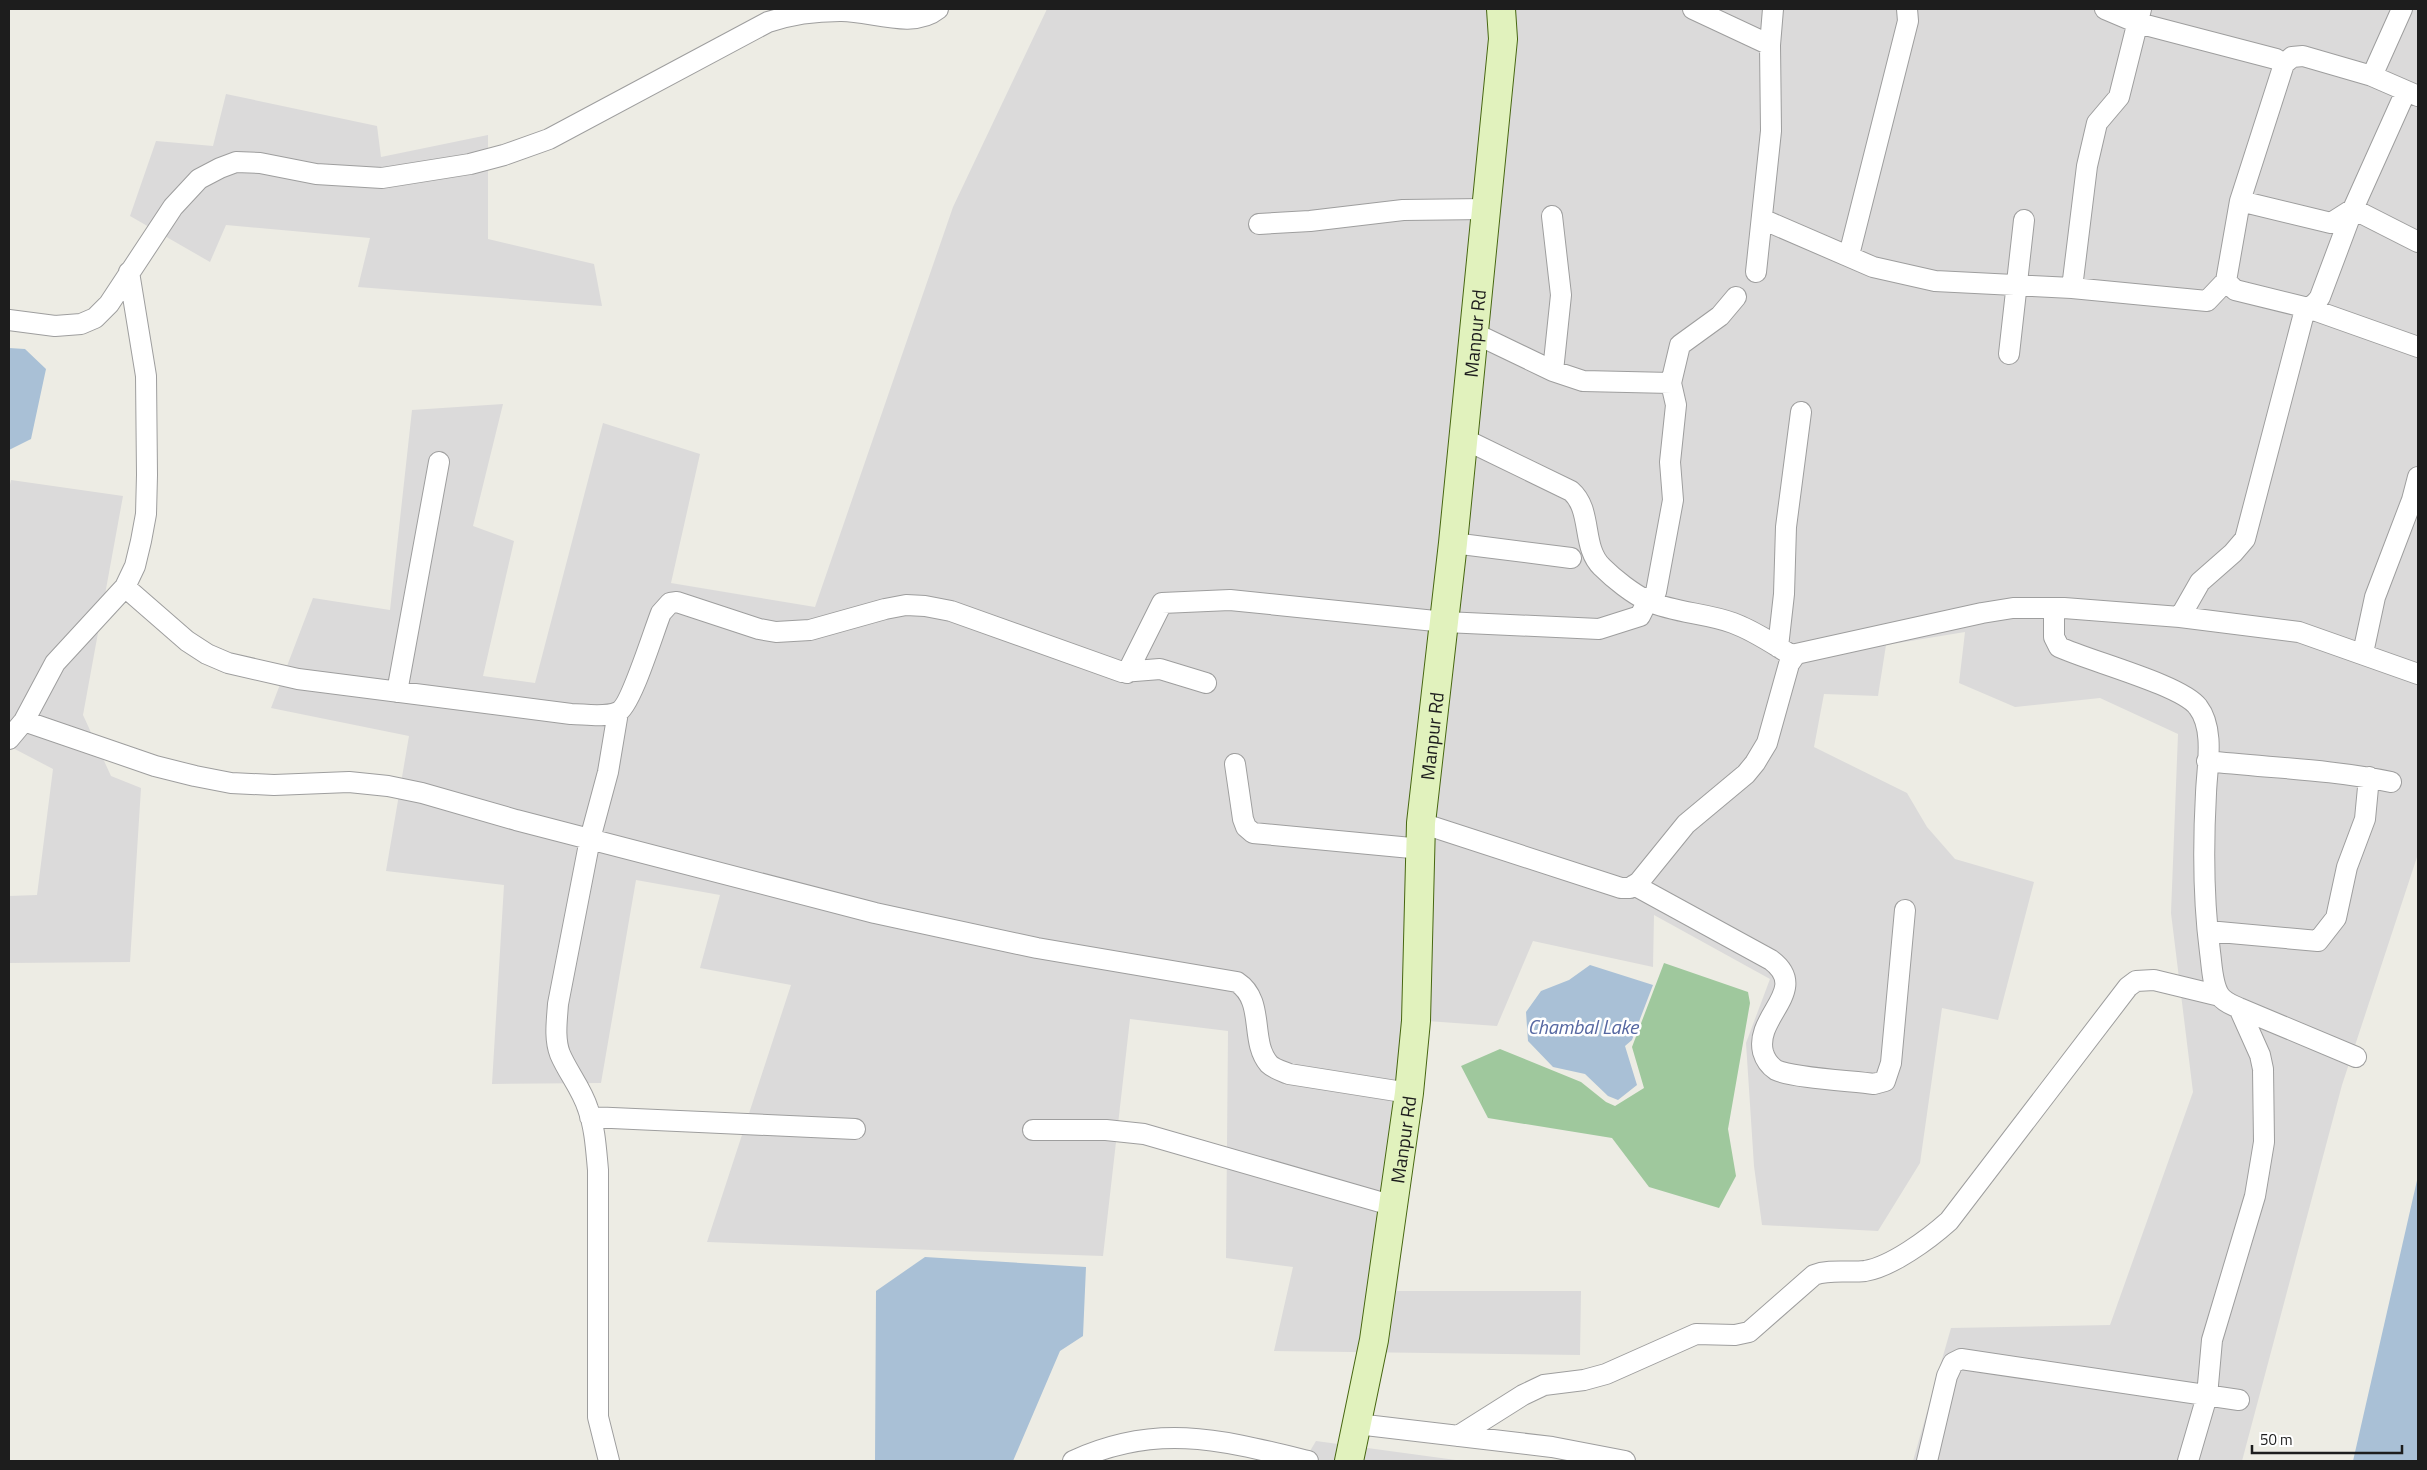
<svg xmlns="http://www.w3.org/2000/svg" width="2427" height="1470" viewBox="0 0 2427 1470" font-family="'Titillium Web',sans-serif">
  <rect width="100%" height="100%" fill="#edece4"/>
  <path fill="#dbdada" d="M 1047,9 L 2418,9 L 2418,854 L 2342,1085 L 2242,1461 L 1913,1461 L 1951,1328 L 2110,1325 L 2193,1092 L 2171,913 L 2178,734 L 2100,698 L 2015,707 L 1959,683 L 1965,632 L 1886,645 L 1878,696 L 1824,694 L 1814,747 L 1907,793 L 1927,827 L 1955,859 L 2034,882 L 1998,1020 L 1942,1008 L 1920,1163 L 1878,1231 L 1762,1225 L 1754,1166 L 1746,1043 L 1770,979 L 1654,915 L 1653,967 L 1533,941 L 1497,1026 L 1427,1021 L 1397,1291 L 1581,1291 L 1580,1355 L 1274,1351 L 1293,1267 L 1226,1258 L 1228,1031 L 1130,1019 L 1103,1256 L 707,1242 L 791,985 L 700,968 L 720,895 L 636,880 L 601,1083 L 492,1084 L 504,885 L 386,871 L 409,736 L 271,708 L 313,598 L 390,610 L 412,410 L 503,404 L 473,526 L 514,541 L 483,676 L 535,683 L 603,423 L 700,454 L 671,583 L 815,607 L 953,207 Z
    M 226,94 L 377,126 L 381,157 L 488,135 L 488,239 L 594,264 L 602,306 L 358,287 L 370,238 L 226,225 L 210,262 L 130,216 L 156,141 L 213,146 Z
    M 11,480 L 123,496 L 83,715 L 111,776 L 141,788 L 130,962 L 9,963 L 9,896 L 37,895 L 53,769 L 9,746 L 9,489 Z
    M 1316,1441 L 1463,1461 L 1304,1461 Z"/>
  <path fill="#9fc89d" d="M 1664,963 L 1748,992 L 1750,1003 L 1728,1129 L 1736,1176 L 1719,1208 L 1649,1187 L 1612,1138 L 1488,1118 L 1461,1066 L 1500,1049 L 1581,1082 L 1606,1102 L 1615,1106 L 1644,1088 L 1632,1047 Z"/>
  <path fill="#a9c0d6" d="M 9,348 L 25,349 L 46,369 L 31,439 L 9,450 Z
    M 1590,965 L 1653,985 L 1632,1040 L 1625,1046 L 1637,1085 L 1618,1100 L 1608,1096 L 1585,1074 L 1553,1067 L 1528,1041 L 1526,1012 L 1541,991 L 1569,980 Z
    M 2418,1176 L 2418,1461 L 2353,1461 Z
    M 925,1257 L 1086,1267 L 1083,1336 L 1060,1351 L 1013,1461 L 875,1461 L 876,1291 Z"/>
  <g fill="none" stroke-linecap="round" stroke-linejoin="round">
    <g stroke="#9e9e9e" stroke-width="22">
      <path id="street" d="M 1693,9 L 1770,45
        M 2105,9 L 2138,23 L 2276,59 L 2284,64
        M 2372,76 L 2402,9
        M 2418,96 L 2372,76 L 2303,56 L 2292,57 L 2284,64 L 2240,201 L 2226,281 L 2235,290 L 2308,308 L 2418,347
        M 2240,201 L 2331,223 L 2353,209 L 2418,242
        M 1552,216 L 1561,295 L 1553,371
        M 1762,219 L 1873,267 L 1935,281 L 2072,288 L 2207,301 L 2226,281
        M 1259,224 L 1310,221 L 1403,210 L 1485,209
        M 1849,255 L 1908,21 L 1907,9
        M 1756,272 L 1771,131 L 1770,45 L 1773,9
        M 2072,288 L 2087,166 L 2097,123 L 2119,97 L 2141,9
        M 9,320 L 55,326 L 81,324 L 95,318 L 109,304 L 173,207 L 199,179 L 220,168 L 236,162 L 260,163 L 316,174 L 382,178 L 470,164 L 504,155 L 549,139 L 768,22 C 792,14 815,11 840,11 C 870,10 912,30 938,9
        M 1474,333 L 1553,371 L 1583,381 L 1671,383
        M 2009,354 L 2024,220
        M 1462,438 L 1571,491 C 1593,510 1581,547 1602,567 C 1614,579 1633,594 1648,601 C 1675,613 1706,613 1733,623 C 1755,631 1773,644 1793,656
        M 1453,543 L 1571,558
        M 125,587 L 187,641 L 207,654 L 228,663 L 298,679 L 571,714 C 584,714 605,718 618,712 C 631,706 654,630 661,613 L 670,603 L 677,602 L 759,629 L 776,632 L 810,630 L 885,609 L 906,605 L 925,606 L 951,611 L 1122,672 L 1160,669 L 1206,683
        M 2054,608 L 2054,637 L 2059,647 C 2089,661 2182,685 2198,707 C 2215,729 2207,767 2206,793 C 2203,847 2203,898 2210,952 C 2212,966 2212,985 2220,996 C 2225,1003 2233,1005 2239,1008 L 2356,1057
        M 2180,617 L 2200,582 L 2233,553 L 2245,539 L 2303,317 C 2307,307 2315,306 2320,297 L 2353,209 L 2406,91
        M 1778,647 L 1784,594 L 1786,527 L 1801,412
        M 2363,653 L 2375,597 L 2412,500 L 2418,477
        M 1127,673 L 1162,603 L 1230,600 L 1445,622 L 1599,629 L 1640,616 L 1648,600 L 1656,592 L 1673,500 L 1670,462 L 1676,405 L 1671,383 L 1680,345 L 1720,316 L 1736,297
        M 397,692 L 439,462
        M 24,721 L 155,766 L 195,776 L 231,783 L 274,785 L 349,782 L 388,786 L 422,793 L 516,820 L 875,913 L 1037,948 L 1237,982 C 1266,1001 1249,1041 1269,1064 C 1274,1069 1282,1071 1289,1074 L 1409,1093
        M 9,739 L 24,721 L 55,663 L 125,587 L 135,566 L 141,541 L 146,514 L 147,475 L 146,376 L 129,272
        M 2207,761 C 2268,768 2330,769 2391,782
        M 1235,764 L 1243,819 L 1246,827 L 1253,833 L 1422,849
        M 1421,823 L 1621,888 L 1630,888 L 1639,882 L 1686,824 L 1746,774 L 1755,763 L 1767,743 L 1789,664 L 1796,654 L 1982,613 L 2013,608 L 2064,608 L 2180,617 L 2299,632 L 2418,674
        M 1634,885 L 1771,960 C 1811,990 1754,1016 1763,1052 C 1765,1059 1770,1066 1776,1070 C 1793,1078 1853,1081 1874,1084 L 1885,1081 L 1891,1063 L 1905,910
        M 2208,931 L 2318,941 L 2336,918 L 2347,867 L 2365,819 L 2369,777
        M 590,1117 L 855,1129
        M 1033,1130 L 1106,1130 L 1144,1134 L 1394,1206
        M 1357,1424 L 1552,1447 L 1625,1461
        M 1458,1436 L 1523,1395 L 1544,1385 L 1584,1380 L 1606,1374 L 1696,1334 L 1735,1335 L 1749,1332 L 1814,1275 C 1830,1269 1848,1273 1865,1271 C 1891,1267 1929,1239 1949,1221 L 2128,987 L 2136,981 L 2154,980 L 2220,996
        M 609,1461 L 598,1417 L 598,1170 C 596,1149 595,1128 588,1109 C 582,1089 568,1073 560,1054 C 554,1038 557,1020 558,1004 L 590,839 L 608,772 L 618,712
        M 1073,1461 C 1157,1422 1222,1440 1308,1461
        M 1927,1461 L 1947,1376 L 1953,1363 L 1961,1359 L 2239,1400
        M 2188,1461 L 2207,1396 L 2212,1340 L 2255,1196 L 2264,1142 L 2263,1069 L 2260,1055 L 2239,1008"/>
    </g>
    <g stroke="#476711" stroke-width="30">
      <g id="secondary">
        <path id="s1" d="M 1349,1461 L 1374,1340 L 1409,1093 L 1416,1021 L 1421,823 L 1453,543 L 1503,39 L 1501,9"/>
      </g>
    </g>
    <use href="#street" stroke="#fff" stroke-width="20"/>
    <use href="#secondary" stroke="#e1f2bd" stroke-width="28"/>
  </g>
  <g text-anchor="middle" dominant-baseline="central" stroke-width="5" stroke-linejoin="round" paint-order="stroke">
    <g font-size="19" fill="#1d1d1d" stroke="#fff">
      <text stroke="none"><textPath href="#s1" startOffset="1136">Manpur Rd</textPath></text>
      <text stroke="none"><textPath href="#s1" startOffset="731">Manpur Rd</textPath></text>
      <text stroke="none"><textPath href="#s1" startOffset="326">Manpur Rd</textPath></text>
    </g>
    <g font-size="20" font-style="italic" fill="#5567a1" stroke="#fff">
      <text x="1583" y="1026">Chambal Lake</text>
    </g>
  </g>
  <rect width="2427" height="1470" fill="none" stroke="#1d1d1d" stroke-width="20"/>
  <path d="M2252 1445v8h150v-8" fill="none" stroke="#1d1d1d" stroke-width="2.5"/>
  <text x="2260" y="1445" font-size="15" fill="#1d1d1d" stroke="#ffffff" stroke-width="4" paint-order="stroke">50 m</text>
</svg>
